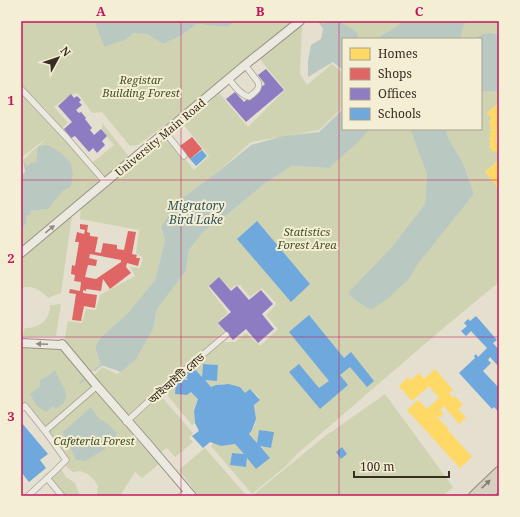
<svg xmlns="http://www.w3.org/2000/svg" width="520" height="517" viewBox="0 0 520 517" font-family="'Noto Serif','Noto Sans Bengali',serif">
  <rect width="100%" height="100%" fill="#e4dfce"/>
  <path fill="#d0d3b1" d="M 28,21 L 89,21 L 95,23 L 104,47 L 132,33 L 147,34 L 163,44 L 182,35 L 197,24 L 227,27 L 236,21 L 298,21 L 245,65 L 138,145 L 130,146 L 102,112 L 92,113 L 78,93 L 70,95 L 54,107 L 68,123 L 61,129 L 48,112 L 21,85 L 21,23 Z
    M 336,21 L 401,21 L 397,26 L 376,39 L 359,39 L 357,32 L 341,23 Z
    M 467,21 L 499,21 L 499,34 L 489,33 L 482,34 L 474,39 L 460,39 L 463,28 Z
    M 302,23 L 300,74 L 307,85 L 332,64 L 343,73 L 343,107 L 319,130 L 251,142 L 218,172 L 178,201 L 161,227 L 165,240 L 155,280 L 128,313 L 100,338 L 95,347 L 101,365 L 90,374 L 64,343 L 68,321 L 82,323 L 86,309 L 96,310 L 100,295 L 135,276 L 130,267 L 140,268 L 143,258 L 136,253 L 139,230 L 80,219 L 81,205 L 165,136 L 181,156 L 185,159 L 194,170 L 209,156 L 183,124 L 204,108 L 219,93 L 248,127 L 285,90 L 259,58 Z
    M 21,89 L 90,164 L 101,186 L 21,253 L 21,234 L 22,228 L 26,224 L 27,215 L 30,211 L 48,209 L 63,191 L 71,187 L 73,175 L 36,163 L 27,166 L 23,160 L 49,136 L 21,158 Z
    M 481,91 L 499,92 L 499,103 L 487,113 L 492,118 L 489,121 L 491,124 L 490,125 L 492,128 L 490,130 L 492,132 L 491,137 L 489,139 L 491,141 L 489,143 L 491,145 L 489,147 L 493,151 L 495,150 L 496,152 L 499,151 L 499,162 L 498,161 L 485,172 L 499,189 L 499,282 C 430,338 364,397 297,454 L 287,465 L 252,494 L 211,446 L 213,443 L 221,446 L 235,444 L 244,454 L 232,453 L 231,465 L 246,467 L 247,458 L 256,469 L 270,458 L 260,446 L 271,448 L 273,432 L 259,430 L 257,443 L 249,434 C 258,425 256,415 254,404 L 260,400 L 258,396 L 250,389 L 245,393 C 243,391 242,389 240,388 C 232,382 219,383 211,387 L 205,380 L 217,381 L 218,365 L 203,364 L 202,377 L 193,367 L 224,342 L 235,342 L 246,333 L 260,346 L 278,329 L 266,315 L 275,306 L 276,303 L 262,288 L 250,297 L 240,285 L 234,286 L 231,289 L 219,277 L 208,287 L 228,313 L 222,318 L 218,323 L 224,331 L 128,416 L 93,377 L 102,367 L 117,374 L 121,372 L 153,329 L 157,309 L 186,271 L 189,250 L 203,232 L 233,210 L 264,184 L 292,166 L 329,168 L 370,129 L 410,129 L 427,174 L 425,204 L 391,248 L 409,279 L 418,264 L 474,194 L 463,163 L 448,138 L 446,129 L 481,129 Z
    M 102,123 L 130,158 L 105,178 L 92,163 L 114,145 L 102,130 Z
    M 72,215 L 61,293 L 48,298 C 41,290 32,285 21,288 L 21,258 Z
    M 61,304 L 56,336 L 22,336 L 25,328 C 40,328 50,320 50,305 Z
    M 21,343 L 60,345 L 160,463 L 142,478 L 135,472 L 120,496 L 97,496 L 98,487 L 95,481 L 88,474 L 80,471 L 73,472 L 70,470 L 63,463 L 66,460 L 25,406 L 21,409 Z
    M 182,372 L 188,380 L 176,379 L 175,394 L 187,395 L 191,392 L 198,399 L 194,411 L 195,423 L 192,425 L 162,389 Z
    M 385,394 L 453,487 L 443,496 L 252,496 L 330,432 L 330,433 Z
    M 161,396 L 193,433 L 189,438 L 193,442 L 175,457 L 167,448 L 161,452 L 133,419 Z
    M 205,448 L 246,495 L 245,496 L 199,496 L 179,470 Z
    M 60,467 L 66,477 L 75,483 L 80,496 L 63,496 L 49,477 Z"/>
  <path fill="#b9c9c1" d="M 89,21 L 236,21 L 227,27 L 197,24 L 182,35 L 163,44 L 147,34 L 132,33 L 127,39 L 104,47 L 95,23 Z
    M 318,21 L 321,21 L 323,24 C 335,16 347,26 357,32 L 359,39 L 343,39 L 343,70 L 333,62 L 308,77 L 308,61 L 311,45 L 321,39 L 323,29 Z
    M 401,21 L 467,21 L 463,28 L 460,39 L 376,39 L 397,26 Z
    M 489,33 L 499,34 L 499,92 L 481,91 L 481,39 L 474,39 L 482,34 Z
    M 343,109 L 343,129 L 370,129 L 357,143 L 329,168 L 292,166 L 264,184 L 233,210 L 203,232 L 189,250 L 186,271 L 157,309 L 153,329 L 136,359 L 121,372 L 101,365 L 95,347 L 100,338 L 128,313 L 155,280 L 165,240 L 161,227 L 178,201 L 218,172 L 251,145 L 283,136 L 319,132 Z
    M 410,129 L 446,129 L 448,138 L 463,163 L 474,194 L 418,264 L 409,279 L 386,300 L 371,310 L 355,300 L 348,293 L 391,248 L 425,204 L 427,174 Z
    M 45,145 L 50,146 L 62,154 L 71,163 L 73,175 L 71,187 L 63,191 L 48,209 L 30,211 L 31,215 L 27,215 L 26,224 L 22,228 L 21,234 L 21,176 L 25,172 L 23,160 L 27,166 L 31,163 L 36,162 L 38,147 Z
    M 55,370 L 60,381 L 65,390 L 66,396 L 64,403 L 56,409 L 53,406 L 46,412 L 36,405 L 30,394 L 40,386 L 40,380 L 48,376 Z
    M 91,407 L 99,419 L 107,423 L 117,434 L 104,450 L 85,461 L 76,460 L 63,432 Z"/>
  <path fill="#ffd966" d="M 499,103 L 499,112 L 496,143 L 499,144 L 499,150 L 496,152 L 495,150 L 493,152 L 489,147 L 491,145 L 489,143 L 491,141 L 489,139 L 491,137 L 489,134 L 492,132 L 490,130 L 492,128 L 489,125 L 491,124 L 489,121 L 492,118 L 487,113 Z
    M 498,161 L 499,162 L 499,189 L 485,172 Z
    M 435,369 L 453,390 L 449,393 L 453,398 L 455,396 L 463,405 L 458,409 L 466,418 L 459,424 L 444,406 L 440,410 L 444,414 L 439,418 L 437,415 L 436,416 L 442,422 L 444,426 L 445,425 L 448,428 L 447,429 L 472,457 L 460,468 L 407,410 L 418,400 L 427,409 L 439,398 L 429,386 L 412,401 L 399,386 L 408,377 L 411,380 L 419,373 L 424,379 Z"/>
  <path fill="#e06666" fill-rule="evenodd" d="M 192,137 L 202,149 L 190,159 L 180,146 Z
    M 80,224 L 88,225 L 87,232 L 90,233 L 90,236 L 98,237 L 95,252 L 101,253 L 103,243 L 117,245 L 117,249 L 124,250 L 128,231 L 136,232 L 132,254 L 137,255 L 136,258 L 140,258 L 138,266 L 127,263 L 126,267 L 131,273 L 110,289 L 103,279 L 101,291 L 86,289 L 86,291 L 83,290 L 83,293 L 97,295 L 95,308 L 84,306 L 81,321 L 72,320 L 76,294 L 69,293 L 70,289 L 80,291 L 81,282 L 74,281 L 75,275 L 71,274 L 72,265 L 75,266 L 79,242 L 75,242 L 77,232 L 84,234 L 85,230 L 80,229 ZM 90,254 L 121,260 L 121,262 L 96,279 L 85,277 L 88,265 L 96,266 L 97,260 L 89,258 Z"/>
  <path fill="#8e7cc3" d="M 266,69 L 284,90 L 246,122 L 226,99 L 235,92 L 244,102 L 265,84 L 258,75 Z
    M 71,94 L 74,98 L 77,96 L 81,100 L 79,102 L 82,105 L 76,110 L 79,113 L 81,112 L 86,118 L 85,119 L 92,128 L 90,130 L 94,135 L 101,129 L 107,136 L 102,141 L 105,145 L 97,153 L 93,148 L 89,152 L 75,136 L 71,138 L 64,129 L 72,122 L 58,106 Z
    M 219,277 L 231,291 L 237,286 L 249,300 L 261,290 L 273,304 L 262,314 L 274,329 L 258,343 L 246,329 L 233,340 L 218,323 L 231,312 L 209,286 Z"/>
  <path fill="#6fa8dc" d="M 202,150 L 207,156 L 196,166 L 190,159 Z
    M 257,221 L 310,284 L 291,302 L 237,239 Z
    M 309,315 L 344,358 L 351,352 L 374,381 L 367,387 L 350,367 L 340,375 L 348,385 L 320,409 L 289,372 L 299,364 L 319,388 L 329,381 L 289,332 Z
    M 476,316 L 497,340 L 493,343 L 499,350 L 499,367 L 490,357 L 488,360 L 491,363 L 483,371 L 499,388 L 499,412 L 494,407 L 492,409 L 459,373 L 475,358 L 474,356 L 476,354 L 478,357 L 487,348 L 471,331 L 466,336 L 461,331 L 467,326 L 464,323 L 468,319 L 470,321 Z
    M 203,364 L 218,365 L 217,381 L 205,380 L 211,387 L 216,385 L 229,384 L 240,387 L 245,393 L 250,389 L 260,400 L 254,405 L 256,419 L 252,430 L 249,434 L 257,443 L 259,430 L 274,432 L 271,448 L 260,446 L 270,458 L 256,469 L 247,458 L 246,467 L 230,465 L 232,453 L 244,454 L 235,444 L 221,446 L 210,442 L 203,448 L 192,436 L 199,431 L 195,423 L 194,411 L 198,399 L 191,392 L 187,395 L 175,394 L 176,379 L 188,380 L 184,375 L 193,367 L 202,377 Z
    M 21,422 L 48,454 L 40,460 L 46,468 L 29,482 L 21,472 Z
    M 342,447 L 347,454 L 341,459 L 336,452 Z"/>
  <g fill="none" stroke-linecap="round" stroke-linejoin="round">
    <path stroke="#b9c9c1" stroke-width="2" d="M 95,370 L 101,365
      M 80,383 L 85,379"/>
    <g stroke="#a9a497" stroke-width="7">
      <path id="street" d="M 229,79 C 234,86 240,94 249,97 C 254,93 261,89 258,82 L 245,65
        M 21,89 L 67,138 L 106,183
        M 165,132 L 184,156
        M 21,409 L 25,406 L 45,431 L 66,460 L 56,470 L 28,496
        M 126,422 L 161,390 L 226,335
        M 45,431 L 97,386
        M 47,478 L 62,496
        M 181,496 L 188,492"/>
    </g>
    <g stroke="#999387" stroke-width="10">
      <path id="secondary" d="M 21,253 L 245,65 L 300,21
        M 21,343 L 60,345 L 62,344 L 97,386 L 147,443 L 192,496"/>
    </g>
    <g stroke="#8f897e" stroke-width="12">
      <path id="highway" d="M 474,496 L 499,472
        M 487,496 L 499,484"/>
    </g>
    <use href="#street" stroke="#ece9e0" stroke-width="5.5"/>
    <use href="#secondary" stroke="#ece9e0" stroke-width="8"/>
    <use href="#highway" stroke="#d6d0c0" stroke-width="10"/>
  </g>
  <defs><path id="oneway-solid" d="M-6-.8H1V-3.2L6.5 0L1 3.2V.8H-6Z"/></defs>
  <g fill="#928b80">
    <use href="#oneway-solid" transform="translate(50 229) rotate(-39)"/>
    <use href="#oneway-solid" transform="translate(42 344) rotate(-177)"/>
  </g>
  <use fill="#867e70" href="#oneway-solid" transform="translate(486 484) rotate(-44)"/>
  <path fill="none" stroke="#c2185b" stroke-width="1" stroke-opacity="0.55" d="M 181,21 L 181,496M 339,21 L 339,496M 21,180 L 499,180M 21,337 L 499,337"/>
  <g text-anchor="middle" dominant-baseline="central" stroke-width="4" stroke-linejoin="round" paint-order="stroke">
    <g font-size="11" font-style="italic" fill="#435227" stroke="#f4eed5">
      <text x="141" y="79">Registar<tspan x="141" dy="13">Building Forest</tspan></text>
      <text x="307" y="231">Statistics<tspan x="307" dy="13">Forest Area</tspan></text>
      <text x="94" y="440">Cafeteria Forest</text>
    </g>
    <g font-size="11" fill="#372d20" stroke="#f4eed5">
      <text transform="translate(160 137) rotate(-40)">University Main Road</text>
      <text transform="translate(176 378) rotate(-41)">আইআইটি রোড</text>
    </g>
    <g font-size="12" font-style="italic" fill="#305456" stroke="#f4eed5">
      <text x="196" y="205">Migratory<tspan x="196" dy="14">Bird Lake</tspan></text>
    </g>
  </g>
  <rect width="520" height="517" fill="none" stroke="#f4eed5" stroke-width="44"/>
  <rect x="342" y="38" width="140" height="92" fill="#f4eed5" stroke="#a8a18d"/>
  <rect x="350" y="48" width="20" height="12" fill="#ffd966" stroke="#a8a18d"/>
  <text x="378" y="58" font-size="12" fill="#372d20">Homes</text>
  <rect x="350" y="68" width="20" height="12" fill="#e06666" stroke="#a8a18d"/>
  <text x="378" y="78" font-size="12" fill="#372d20">Shops</text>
  <rect x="350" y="88" width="20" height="12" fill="#8e7cc3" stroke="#a8a18d"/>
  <text x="378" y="98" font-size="12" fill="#372d20">Offices</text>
  <rect x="350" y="108" width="20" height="12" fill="#6fa8dc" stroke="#a8a18d"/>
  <text x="378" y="118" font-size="12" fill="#372d20">Schools</text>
  <g transform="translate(58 58) rotate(50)" stroke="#f4eed5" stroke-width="3" paint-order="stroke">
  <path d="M0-3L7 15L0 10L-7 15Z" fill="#372d20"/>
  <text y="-6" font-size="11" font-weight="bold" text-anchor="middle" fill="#372d20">N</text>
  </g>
  <path d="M354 471v6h95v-6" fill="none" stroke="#372d20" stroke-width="2"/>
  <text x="360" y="471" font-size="12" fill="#372d20" stroke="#f4eed5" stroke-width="3" paint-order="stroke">100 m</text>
  <rect x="22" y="22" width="476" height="473" fill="none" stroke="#c2185b" stroke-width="1.5"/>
  <g font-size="13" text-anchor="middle" font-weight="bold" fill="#c2185b">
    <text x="101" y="16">A</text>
    <text x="260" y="16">B</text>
    <text x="419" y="16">C</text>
    <text x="11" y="105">1</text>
    <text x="11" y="263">2</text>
    <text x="11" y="421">3</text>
  </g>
</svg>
